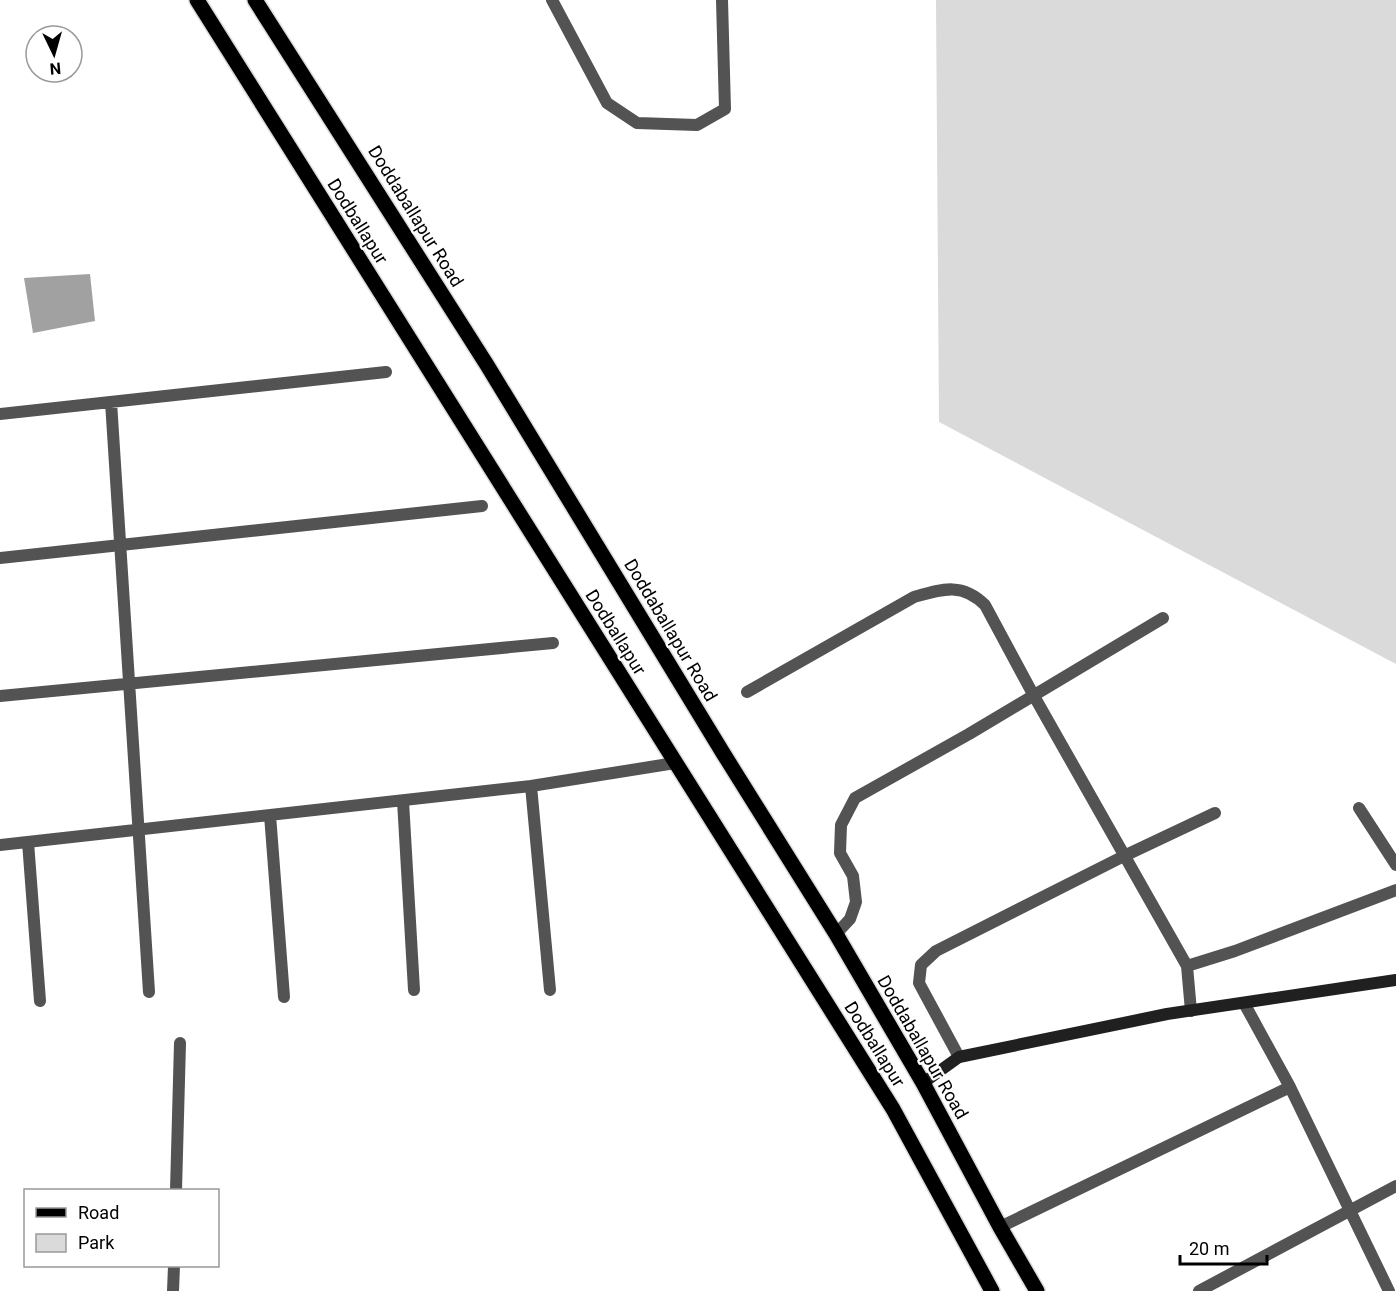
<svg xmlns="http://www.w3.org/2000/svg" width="1396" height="1291" viewBox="0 0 1396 1291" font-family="Roboto,sans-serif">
  <rect width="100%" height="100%" fill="#fff"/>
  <path fill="#dadada" d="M 936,0 L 1396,0 L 1396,664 L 939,422 Z"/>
  <path fill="#a1a1a1" d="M 90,274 L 95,321 L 33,333 L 24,278 Z"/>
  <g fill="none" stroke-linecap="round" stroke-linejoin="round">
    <g stroke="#dbdbdb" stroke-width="18">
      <path id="primary" d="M 197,0 L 893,1109 L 992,1291
        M 255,0 L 487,365 L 723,753 L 836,934 L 923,1083 L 1000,1227 L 1037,1291"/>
    </g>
    <path stroke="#535353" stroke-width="12" d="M 552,0 L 607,103 L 637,123 L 697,125 L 725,109 L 722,0"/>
    <path stroke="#535353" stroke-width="12" d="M 111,402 L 149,992
      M 0,414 L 386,372
      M 0,558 L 482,506
      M 747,692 L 914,597 C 942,589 962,582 985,605 L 1034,696 L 1187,966 L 1235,951 L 1396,890
      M 0,696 L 553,643
      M 531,786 L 550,990
      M 403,801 L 414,990
      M 1359,808 L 1396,865
      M 270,815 L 284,997
      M 28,842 L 40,1001
      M 0,845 L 531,786 L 675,763
      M 836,934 L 850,919 L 856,902 L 853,876 L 840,853 L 841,825 L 855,798 L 969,734 L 1163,618
      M 1187,966 L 1191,1011
      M 1244,1003 L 1290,1087 L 1389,1291
      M 959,1057 L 919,983 L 921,965 L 936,951 L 1124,856 L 1215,813
      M 176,1190 L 180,1043
      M 1000,1227 L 1290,1087
      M 173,1291 L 174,1266
      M 1199,1291 L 1396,1186"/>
    <path stroke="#202020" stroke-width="12" d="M 923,1083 L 959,1057 L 1167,1014 L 1396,980"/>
    <use href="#primary" stroke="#000" stroke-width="15"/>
  </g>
  <g text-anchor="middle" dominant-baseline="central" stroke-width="4.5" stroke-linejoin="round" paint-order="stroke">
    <g font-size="18" fill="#000" stroke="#fff">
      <text transform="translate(416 216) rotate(58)">Doddaballapur Road</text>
      <text transform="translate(358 221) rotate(58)">Dodballapur</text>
      <text transform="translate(671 630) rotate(59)">Doddaballapur Road</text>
      <text transform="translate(616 632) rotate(58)">Dodballapur</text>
      <text transform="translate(875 1044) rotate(58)">Dodballapur</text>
      <text transform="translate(923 1047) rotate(60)">Doddaballapur Road</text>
    </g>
  </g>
  <rect x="24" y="1189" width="195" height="78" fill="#ffffff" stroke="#999999" stroke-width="1.5"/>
  <rect x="36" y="1208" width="30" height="9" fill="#000000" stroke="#999999" stroke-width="1.5"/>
  <text x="78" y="1219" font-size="18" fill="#000000">Road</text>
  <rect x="36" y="1234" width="30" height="18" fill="#dadada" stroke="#999999" stroke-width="1.5"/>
  <text x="78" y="1249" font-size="18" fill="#000000">Park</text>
  <g transform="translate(54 54) rotate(175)"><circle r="28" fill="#ffffff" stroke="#999999" stroke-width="1.5"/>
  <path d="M0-4.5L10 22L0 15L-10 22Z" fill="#000000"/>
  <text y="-9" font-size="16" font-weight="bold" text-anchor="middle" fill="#000000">N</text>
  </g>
  <path d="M1180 1255v9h87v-9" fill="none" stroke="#000000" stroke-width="3"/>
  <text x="1189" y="1255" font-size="18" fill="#000000" stroke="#ffffff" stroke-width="4.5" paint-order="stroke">20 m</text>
</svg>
